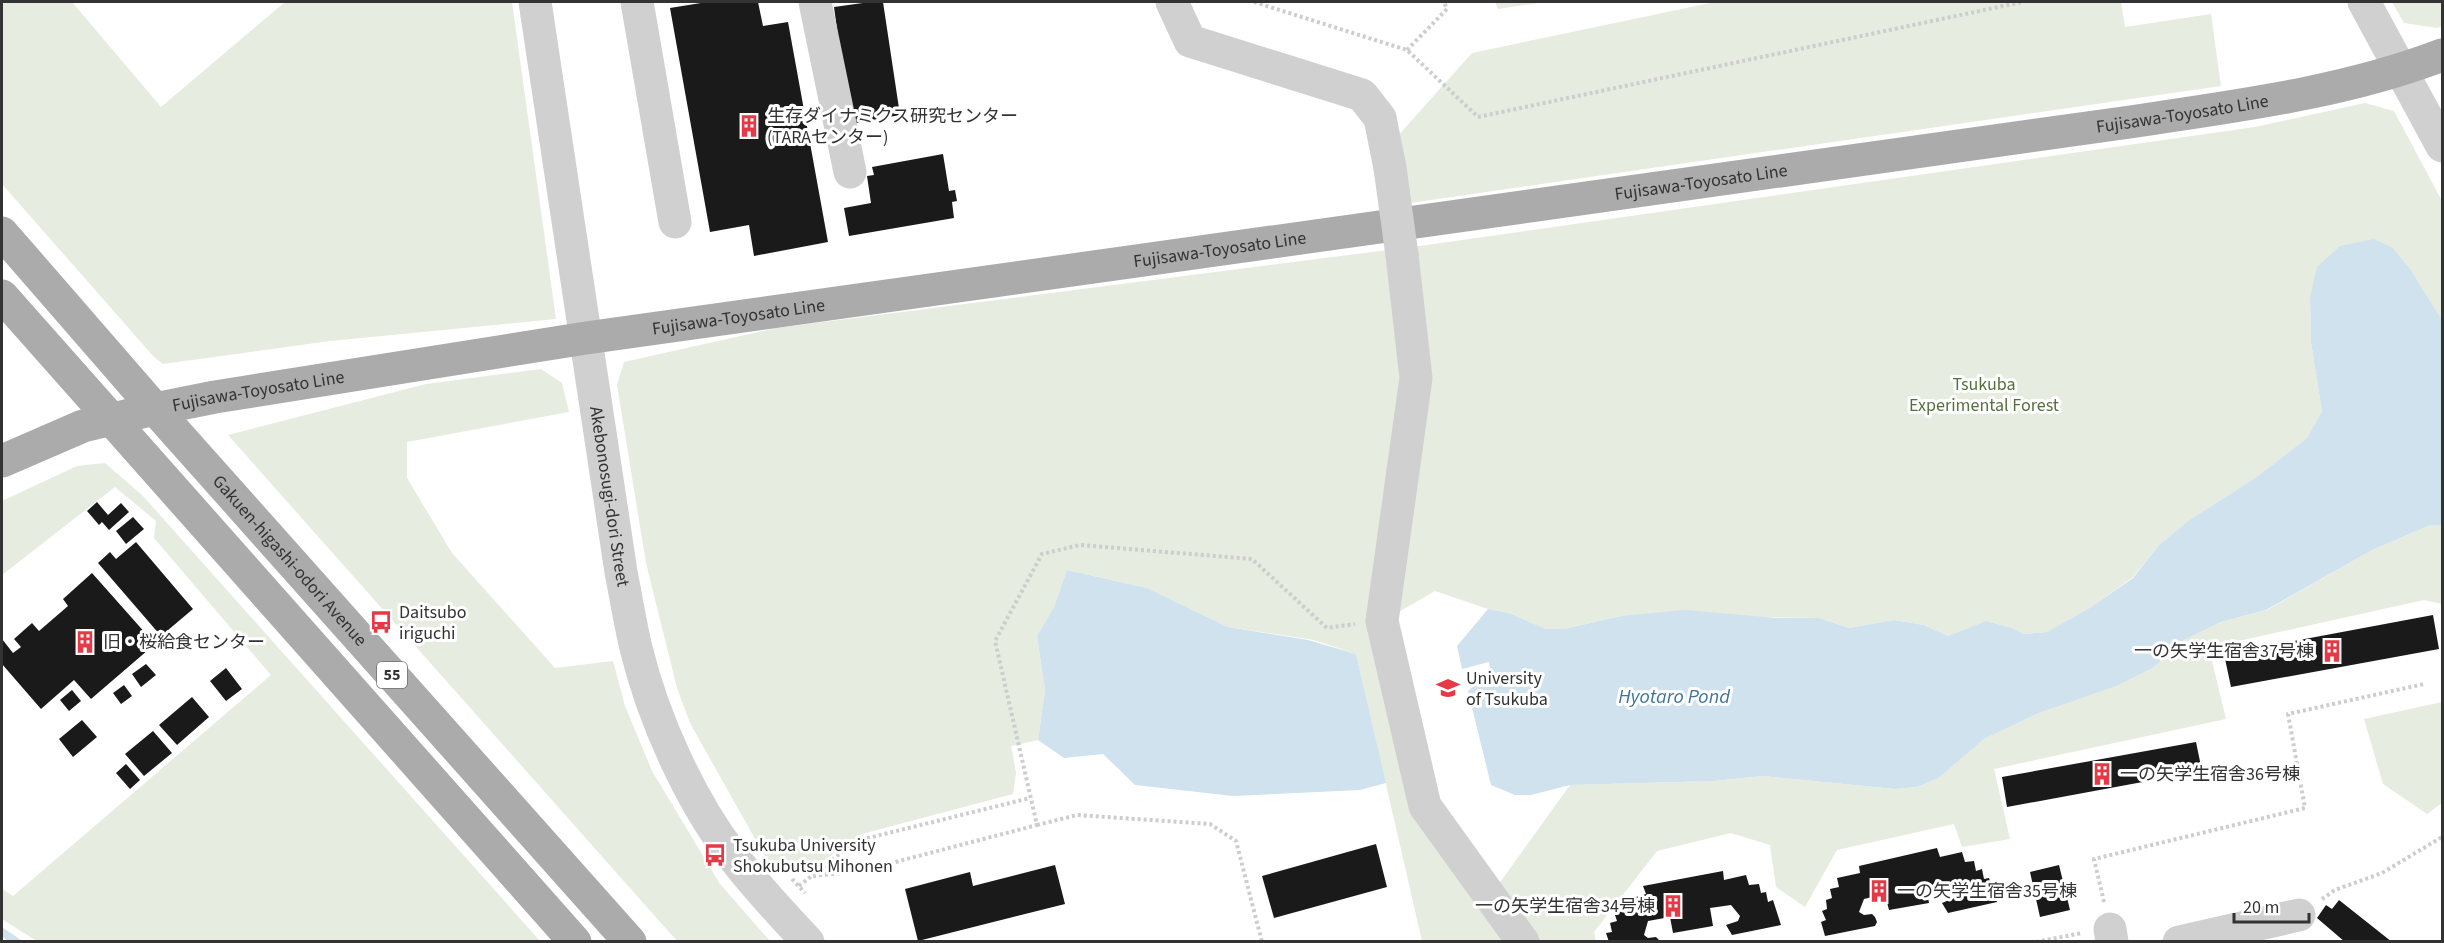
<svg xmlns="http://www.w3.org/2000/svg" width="2444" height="943" viewBox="0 0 2444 943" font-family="'Source Sans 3','Noto Sans JP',sans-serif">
  <rect width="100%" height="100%" fill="#fff"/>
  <path fill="#e6ecdf" d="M 2,2 L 72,2 L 161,107 L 285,2 L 512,2 L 556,319 L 330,341 L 163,364 L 154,357 L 2,184 Z
    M 1495,2 L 1545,2 L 1498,9 Z
    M 1715,2 L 2121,2 L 2125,27 L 2211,14 L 2221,86 L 1410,203 L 1396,138 L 1472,53 Z
    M 2392,2 L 2442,2 L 2442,26 L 2437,28 L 2404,23 Z
    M 2365,103 L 2394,111 L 2442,201 L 2442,320 L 2409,267 L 2393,248 L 2310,297 L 2311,343 L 2322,411 L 2307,438 L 2258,476 L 2188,521 L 2159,545 L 2133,577 L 2091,607 L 2047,632 L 2024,634 L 2012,628 L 1986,621 L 1948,636 L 1924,625 L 1894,620 L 1849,628 L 1819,618 L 1621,616 L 1564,629 L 1546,629 L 1509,613 L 1488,609 L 1435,591 L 1383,621 L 1417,819 L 1509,941 L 1422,941 L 1356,654 L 1314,640 L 1228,627 L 1147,588 L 1067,570 L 1054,607 L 1037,636 L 1045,690 L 1038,740 L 1011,746 L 1016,773 L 1013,794 L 862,834 L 806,873 L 768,862 L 690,723 L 677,688 L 646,563 L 617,385 L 624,362 L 776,328 L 1427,245 L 2255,127 Z
    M 541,369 L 562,383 L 569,412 L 407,442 L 407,478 L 452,553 L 555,668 L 613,661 L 625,706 L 652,771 L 720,884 L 770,941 L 677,941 L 228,435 L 426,384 Z
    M 105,463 L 143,496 L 540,941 L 38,942 L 2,919 L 2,889 L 13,896 L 271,675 L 154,538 L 156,521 L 115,487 L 2,575 L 2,501 L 77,466 Z
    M 2442,525 L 2442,604 L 2424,600 L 2225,644 L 2210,653 L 2226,719 L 1994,769 L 2010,839 L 1962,847 L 1954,824 L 1837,850 L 1805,907 L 1776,887 L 1770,845 L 1731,833 L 1657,851 L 1594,932 L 1596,941 L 1536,941 L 1496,888 L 1570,785 L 1714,781 L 1762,776 L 1895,789 L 1917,787 L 1939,778 L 1984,739 L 2041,712 L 2154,667 L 2184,640 L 2221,622 L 2267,610 L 2374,549 L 2428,526 Z
    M 2442,702 L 2442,803 L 2427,814 L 2383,784 L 2364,719 Z"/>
  <path fill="#cfe2ee" d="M 2374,239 L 2393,248 L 2409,267 L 2442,320 L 2442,525 L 2428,526 L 2374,549 L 2266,610 L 2221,622 L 2184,640 L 2154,667 L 2116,686 L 2041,712 L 1984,739 L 1939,778 L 1917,787 L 1895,789 L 1762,776 L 1714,781 L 1570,785 L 1531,795 L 1515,795 L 1491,785 L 1468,691 L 1490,670 L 1489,662 L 1462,669 L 1457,646 L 1488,609 L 1509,613 L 1546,629 L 1564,629 L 1621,616 L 1685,610 L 1776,618 L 1819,618 L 1849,628 L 1894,620 L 1924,625 L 1948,636 L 1986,621 L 2012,628 L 2024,634 L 2047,632 L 2091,607 L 2133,578 L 2159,545 L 2188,521 L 2258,476 L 2307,438 L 2322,411 L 2311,343 L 2310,297 L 2317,267 L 2340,246 Z
    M 1067,570 L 1147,588 L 1228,627 L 1308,640 L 1356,654 L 1386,783 L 1360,790 L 1233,796 L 1135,785 L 1103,754 L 1064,758 L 1038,740 L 1045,690 L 1037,636 L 1054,607 Z"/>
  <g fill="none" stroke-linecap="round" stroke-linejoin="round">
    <path stroke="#cfe2ee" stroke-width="8" d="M 2,932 L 17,942"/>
  </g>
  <path fill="#1a1a1a" d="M 707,2 L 758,2 L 763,26 L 788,22 L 828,242 L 754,256 L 749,225 L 710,232 L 670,8 Z
    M 870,2 L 883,2 L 900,115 L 850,124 L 834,7 Z
    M 943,154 L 949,191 L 955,190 L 957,201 L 952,202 L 954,218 L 849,236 L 844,208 L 871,203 L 867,176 L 874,175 L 872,167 Z
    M 97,502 L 108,515 L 121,503 L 129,512 L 109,530 L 102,522 L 99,525 L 87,511 Z
    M 133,517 L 144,529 L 126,544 L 116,531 Z
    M 136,542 L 193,609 L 161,636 L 98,563 L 110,552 L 116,559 Z
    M 92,573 L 155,644 L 91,699 L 74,680 L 41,709 L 2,664 L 2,639 L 13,653 L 21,647 L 14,639 L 32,623 L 39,631 L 68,606 L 63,599 Z
    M 2433,615 L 2439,649 L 2231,687 L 2224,654 Z
    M 146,664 L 156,675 L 141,687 L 132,674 Z
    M 226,668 L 242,689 L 226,701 L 210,681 Z
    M 124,685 L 132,696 L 121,704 L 113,693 Z
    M 72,690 L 81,701 L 69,711 L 60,700 Z
    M 192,697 L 209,717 L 177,745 L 159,725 Z
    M 82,720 L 97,737 L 73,757 L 59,739 Z
    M 153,731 L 172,753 L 144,776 L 125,754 Z
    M 2196,742 L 2202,771 L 2007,807 L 2002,777 Z
    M 126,764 L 140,780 L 130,789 L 116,773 Z
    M 1376,844 L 1387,887 L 1274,918 L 1262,876 Z
    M 1937,848 L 1940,857 L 1962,852 L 1965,862 L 1974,861 L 1976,871 L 1982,869 L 1984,879 L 1989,878 L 1997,902 L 1948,913 L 1942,903 L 1954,898 L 1956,893 L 1947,882 L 1926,886 L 1929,903 L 1889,910 L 1885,894 L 1864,899 L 1859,912 L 1864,915 L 1872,914 L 1875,917 L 1877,922 L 1875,926 L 1825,936 L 1821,922 L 1826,920 L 1822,911 L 1827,909 L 1826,900 L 1832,898 L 1830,889 L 1839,887 L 1837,878 L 1860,873 L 1859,866 Z
    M 1055,865 L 1065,904 L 918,941 L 905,889 L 970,872 L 973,886 Z
    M 2059,865 L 2070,910 L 2040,917 L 2030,872 Z
    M 1723,871 L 1724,880 L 1746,875 L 1749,885 L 1759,884 L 1761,893 L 1766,892 L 1768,902 L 1773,900 L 1781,925 L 1732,935 L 1726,925 L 1738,921 L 1740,916 L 1731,905 L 1710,908 L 1713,926 L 1673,933 L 1670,917 L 1648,921 L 1644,935 L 1648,938 L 1656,937 L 1661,942 L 1609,942 L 1606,933 L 1612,932 L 1610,923 L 1617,921 L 1614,912 L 1624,908 L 1622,901 L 1646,894 L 1643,886 Z
    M 2339,900 L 2392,942 L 2345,942 L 2317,918 L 2326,905 L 2332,909 Z"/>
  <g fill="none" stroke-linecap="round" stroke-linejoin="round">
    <path stroke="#cdcdcd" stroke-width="4" stroke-dasharray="3 3" stroke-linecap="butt" d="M 1254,2 L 1407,50 L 1478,117 L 2022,2
      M 1407,50 L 1447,9 L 1444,2
      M 1037,825 L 1077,815 L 1210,824 L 1236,841 L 1262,942
      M 813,876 L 861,871 L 1037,825 L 995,641 L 1042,554 L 1080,545 L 1252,559 L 1327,628 L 1355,624
      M 792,879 L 805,893
      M 799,886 L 856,841 L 1030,798
      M 2322,899 L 2335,890 L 2382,873 L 2442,837
      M 2104,902 L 2094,859 L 2305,808 L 2288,714 L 2424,684
      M 2036,942 L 2082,933"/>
    <g stroke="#d0d0d0" stroke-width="33">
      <path id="s1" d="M 535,2 L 621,572 C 626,597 630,623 636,648 C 653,718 689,798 732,855 C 755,886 782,914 808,942"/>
      <path d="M 637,2 L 675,222"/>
      <path d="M 815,2 L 850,172"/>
      <path d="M 1172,2 L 1190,41 L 1362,95 L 1380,118 L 1390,168"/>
      <path d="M 2364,2 L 2442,146"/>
      <path d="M 1402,255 L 1416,378 L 1382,621 L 1425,806 L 1523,942"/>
      <path d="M 2110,929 L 2112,942"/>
      <path d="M 2179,942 L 2299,915"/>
    </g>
    <g stroke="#ababab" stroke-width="33">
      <path id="s2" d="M 2,233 L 155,409 L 630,942"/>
      <path d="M 2,296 L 575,942"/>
      <path id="s3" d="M 2,461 L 83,426 L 155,409 L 215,397 L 586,338 L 2130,122 C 2235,106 2343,93 2442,55"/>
    </g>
    <path stroke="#d0d0d0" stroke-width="33" d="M 1390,168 L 1402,255"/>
  </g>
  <defs>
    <g id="building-bare" transform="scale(1.8)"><path d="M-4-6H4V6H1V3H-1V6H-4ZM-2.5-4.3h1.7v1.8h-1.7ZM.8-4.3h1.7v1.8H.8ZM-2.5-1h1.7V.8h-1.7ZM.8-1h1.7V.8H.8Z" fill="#e63946" stroke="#fff" stroke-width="2.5" paint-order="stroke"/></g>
    <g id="bus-bare" transform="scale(1.8)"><path d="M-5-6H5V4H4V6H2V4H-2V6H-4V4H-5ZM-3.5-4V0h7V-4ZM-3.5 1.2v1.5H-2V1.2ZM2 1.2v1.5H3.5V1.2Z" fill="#e63946" stroke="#fff" stroke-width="2.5" paint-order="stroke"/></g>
    <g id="university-bare" transform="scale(1.8)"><path d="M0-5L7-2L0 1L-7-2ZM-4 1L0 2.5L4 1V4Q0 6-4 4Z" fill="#e63946" stroke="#fff" stroke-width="2.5" paint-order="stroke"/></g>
  </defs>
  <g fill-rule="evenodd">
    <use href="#building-bare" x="749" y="126"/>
    <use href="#bus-bare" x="381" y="622"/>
    <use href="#building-bare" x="85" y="642"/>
    <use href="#building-bare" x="2332" y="651"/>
    <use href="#university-bare" x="1448" y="688"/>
    <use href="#building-bare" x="2102" y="774"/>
    <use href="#bus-bare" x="715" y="855"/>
    <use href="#building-bare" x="1879" y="891"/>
    <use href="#building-bare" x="1673" y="906"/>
  </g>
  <g text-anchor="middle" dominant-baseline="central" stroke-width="6" stroke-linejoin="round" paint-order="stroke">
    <rect fill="#fff" stroke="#707070" stroke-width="1.5" x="377" y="662" width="30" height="26" rx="4.5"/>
    <g font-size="16" font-weight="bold" fill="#333">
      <text x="392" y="675">55</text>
    </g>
    <g font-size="18" fill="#333" stroke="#fff">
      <text stroke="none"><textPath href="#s3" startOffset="2211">Fujisawa-Toyosato Line</textPath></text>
      <text stroke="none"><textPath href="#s3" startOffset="1725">Fujisawa-Toyosato Line</textPath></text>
      <text stroke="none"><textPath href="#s3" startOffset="1239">Fujisawa-Toyosato Line</textPath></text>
      <text stroke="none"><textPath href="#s3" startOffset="753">Fujisawa-Toyosato Line</textPath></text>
      <text stroke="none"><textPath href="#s3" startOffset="267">Fujisawa-Toyosato Line</textPath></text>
      <text stroke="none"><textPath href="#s1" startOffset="500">Akebonosugi-dori Street</textPath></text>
      <text stroke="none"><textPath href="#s2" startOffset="436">Gakuen-higashi-odori Avenue</textPath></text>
    </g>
    <g font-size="18" fill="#333" stroke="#fff" text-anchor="start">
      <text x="767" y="116">生存ダイナミクス研究センター<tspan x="767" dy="21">(TARAセンター)</tspan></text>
      <text x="399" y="612">Daitsubo<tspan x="399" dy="21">iriguchi</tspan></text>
      <text x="103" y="642">旧・桜給食センター</text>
      <text x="2314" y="651" text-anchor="end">一の矢学生宿舎37号棟</text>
      <text x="1466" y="678">University<tspan x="1466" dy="21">of Tsukuba</tspan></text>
      <text x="2120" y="774">一の矢学生宿舎36号棟</text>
      <text x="733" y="845">Tsukuba University<tspan x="733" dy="21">Shokubutsu Mihonen</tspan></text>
      <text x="1897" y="891">一の矢学生宿舎35号棟</text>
      <text x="1655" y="906" text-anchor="end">一の矢学生宿舎34号棟</text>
    </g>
    <g font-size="18" fill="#56703f" stroke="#fff">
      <text x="1984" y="384">Tsukuba<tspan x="1984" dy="21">Experimental Forest</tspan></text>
    </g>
    <g font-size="20" font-style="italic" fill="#3f7597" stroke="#fff">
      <text x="1674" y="697">Hyotaro Pond</text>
    </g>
  </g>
  <rect width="2444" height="943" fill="none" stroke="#333333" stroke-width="6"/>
  <path d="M2234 913v9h75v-9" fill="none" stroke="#333333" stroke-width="3"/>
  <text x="2243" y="913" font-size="18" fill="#333333" stroke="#ffffff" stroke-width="4.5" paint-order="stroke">20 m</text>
</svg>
